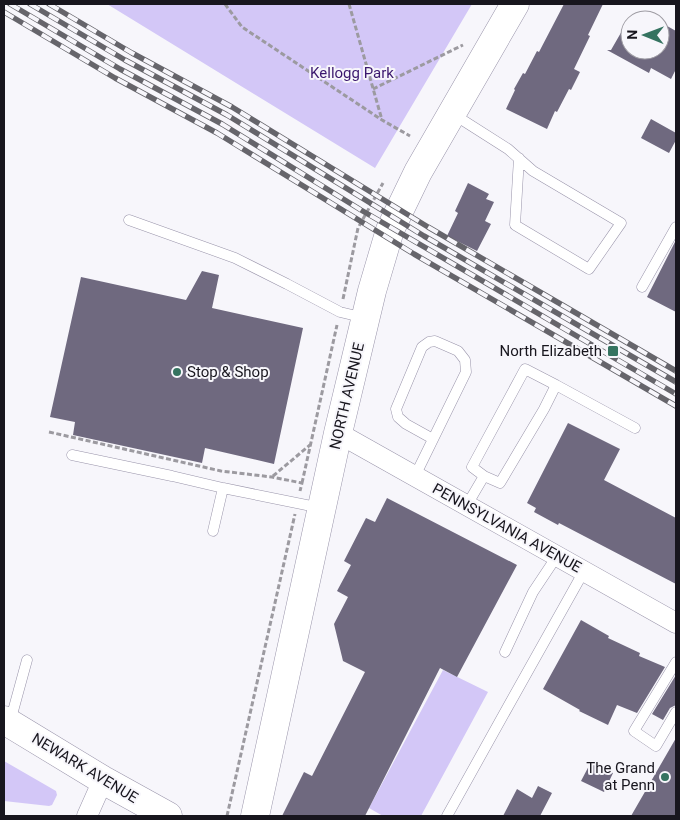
<svg xmlns="http://www.w3.org/2000/svg" width="680" height="820" viewBox="0 0 680 820" font-family="Roboto,sans-serif">
  <rect width="100%" height="100%" fill="#f7f6fb"/>
  <path fill="#d3c7f7" d="M 107,4 L 472,4 L 375,168 Z
    M 443,670 L 488,692 L 421,816 L 383,816 L 369,808 Z
    M 4,761 L 56,791 L 57,795 L 52,805 L 49,806 L 4,801 Z"/>
  <path fill="#6f697f" d="M 564,4 L 603,4 L 588,35 L 590,36 L 574,69 L 580,72 L 571,90 L 569,89 L 557,112 L 555,111 L 547,129 L 506,109 L 515,90 L 514,89 L 523,73 L 525,74 L 537,51 L 539,52 Z
    M 630,17 L 630,50 L 660,50 L 660,22 L 676,31 L 676,69 L 671,79 L 651,68 L 649,73 L 607,50 L 611,50 Z
    M 651,119 L 676,133 L 676,140 L 669,153 L 641,138 Z
    M 468,183 L 489,194 L 486,199 L 494,202 L 485,221 L 491,224 L 477,251 L 447,236 L 458,213 L 455,211 Z
    M 676,240 L 676,312 L 647,297 Z
    M 202,271 L 219,275 L 212,308 L 303,328 L 274,464 L 205,448 L 202,463 L 73,435 L 75,422 L 50,417 L 81,277 L 186,300 Z
    M 568,423 L 620,449 L 604,480 L 676,518 L 676,584 L 559,523 L 558,525 L 534,512 L 536,508 L 527,503 Z
    M 387,498 L 517,565 L 457,677 L 440,668 L 365,816 L 282,816 L 304,772 L 312,776 L 365,672 L 343,661 L 334,624 L 348,597 L 337,591 L 351,565 L 344,561 L 366,518 L 375,522 Z
    M 581,620 L 609,636 L 608,638 L 640,653 L 639,656 L 665,667 L 637,713 L 617,705 L 608,725 L 579,711 L 580,710 L 543,689 Z
    M 676,675 L 676,705 L 670,708 L 663,720 L 652,714 Z
    M 676,738 L 676,816 L 631,816 Z
    M 591,762 L 613,773 L 604,792 L 581,781 Z
    M 538,786 L 552,793 L 540,816 L 503,816 L 517,789 L 532,798 Z"/>
  <g fill="none" stroke-linecap="round" stroke-linejoin="round">
    <g stroke="#9994aa" stroke-width="11">
      <path id="service" d="M 453,114 L 508,149 L 533,171 L 621,223 L 589,269 L 515,225 L 519,158
        M 129,220 L 235,258 L 287,284 L 340,312 L 365,318
        M 642,287 L 676,227
        M 525,369 L 556,385 L 544,409 L 500,483 L 484,476 L 472,467 Z
        M 556,385 L 635,428
        M 72,455 L 172,476 L 223,488 L 321,508
        M 415,476 L 466,372 L 465,360 L 458,351 L 435,341 L 429,342 L 422,347 L 396,409 L 398,417 L 406,424 L 433,439
        M 467,505 L 484,476
        M 213,531 L 223,488
        M 505,652 L 533,592 L 557,556
        M 676,662 L 634,731 L 656,746 L 676,712
        M 10,722 L 27,660
        M 447,816 L 510,703 L 584,571"/>
    </g>
    <g stroke="#9994aa" stroke-width="21">
      <path id="minor" d="M 338,433 L 676,623
        M 87,816 L 103,780"/>
    </g>
    <g stroke="#9994aa" stroke-width="29">
      <path id="secondary" d="M 255,816 L 338,433 L 372,291 L 390,230 L 418,172 L 515,4"/>
    </g>
    <g stroke="#9994aa" stroke-width="29">
      <path id="primary" d="M 4,720 L 103,780 L 168,816"/>
    </g>
    <path stroke="#9c9aa0" stroke-width="3" stroke-dasharray="5 2.5" stroke-linecap="butt" d="M 225,4 L 242,27 L 382,120 L 410,136
      M 349,4 L 382,120
      M 373,89 L 463,45
      M 343,299 L 358,228 L 383,183
      M 49,432 L 221,471 L 272,477 L 302,483 L 300,491
      M 273,476 L 310,445
      M 302,483 L 337,325
      M 227,816 L 295,514"/>
    <use href="#service" stroke="#fff" stroke-width="10"/>
    <use href="#minor" stroke="#fff" stroke-width="20"/>
    <use href="#secondary" stroke="#fff" stroke-width="28"/>
    <use href="#primary" stroke="#fff" stroke-width="28"/>
    <g stroke="#66656b" stroke-width="5.5">
      <path id="rail" d="M 10,4 L 120,69 L 222,124 L 361,210 L 676,394
        M 30,4 L 125,60 L 227,115 L 424,236 L 676,382
        M 49,4 L 132,53 L 232,107 L 428,227 L 676,371
        M 4,12 L 115,78 L 217,133 L 414,254 L 676,406"/>
    </g>
    <use href="#rail" stroke="#f7f6fb" stroke-width="4" stroke-dasharray="11" stroke-linecap="butt"/>
  </g>
  <g fill="#357360" stroke="#f7f6fb" stroke-width="2">
    <rect x="607" y="345" width="12" height="12" rx="2.5"/>
    <circle cx="177" cy="372" r="5"/>
    <circle cx="665" cy="777" r="5"/>
  </g>
  <g text-anchor="middle" dominant-baseline="central" stroke-width="4" stroke-linejoin="round" paint-order="stroke">
    <g font-size="15" fill="#3b186e" stroke="#f7f6fb">
      <text x="352" y="73">Kellogg Park</text>
    </g>
    <g font-size="15" fill="#18161e" stroke="#f7f6fb" text-anchor="end">
      <text x="602" y="351">North Elizabeth</text>
      <text x="187" y="372" text-anchor="start">Stop &amp; Shop</text>
      <text x="655" y="768">The Grand<tspan x="655" dy="17">at Penn</tspan></text>
    </g>
    <g font-size="15" fill="#18161e" stroke="#f7f6fb">
      <text transform="translate(347 396) rotate(-77)">NORTH AVENUE</text>
      <text transform="translate(507 528) rotate(29)">PENNSYLVANIA AVENUE</text>
      <text transform="translate(85 768) rotate(31)">NEWARK AVENUE</text>
    </g>
  </g>
  <rect width="680" height="820" fill="none" stroke="#18161e" stroke-width="10"/>
  <g transform="translate(645 35) rotate(271)"><circle r="24" fill="#f7f6fb" stroke="#9e9ca3"/>
  <path d="M0-4L9 19L0 12L-9 19Z" fill="#357360"/>
  <text y="-8" font-size="14" font-weight="bold" text-anchor="middle" fill="#18161e">N</text>
  </g>
</svg>
